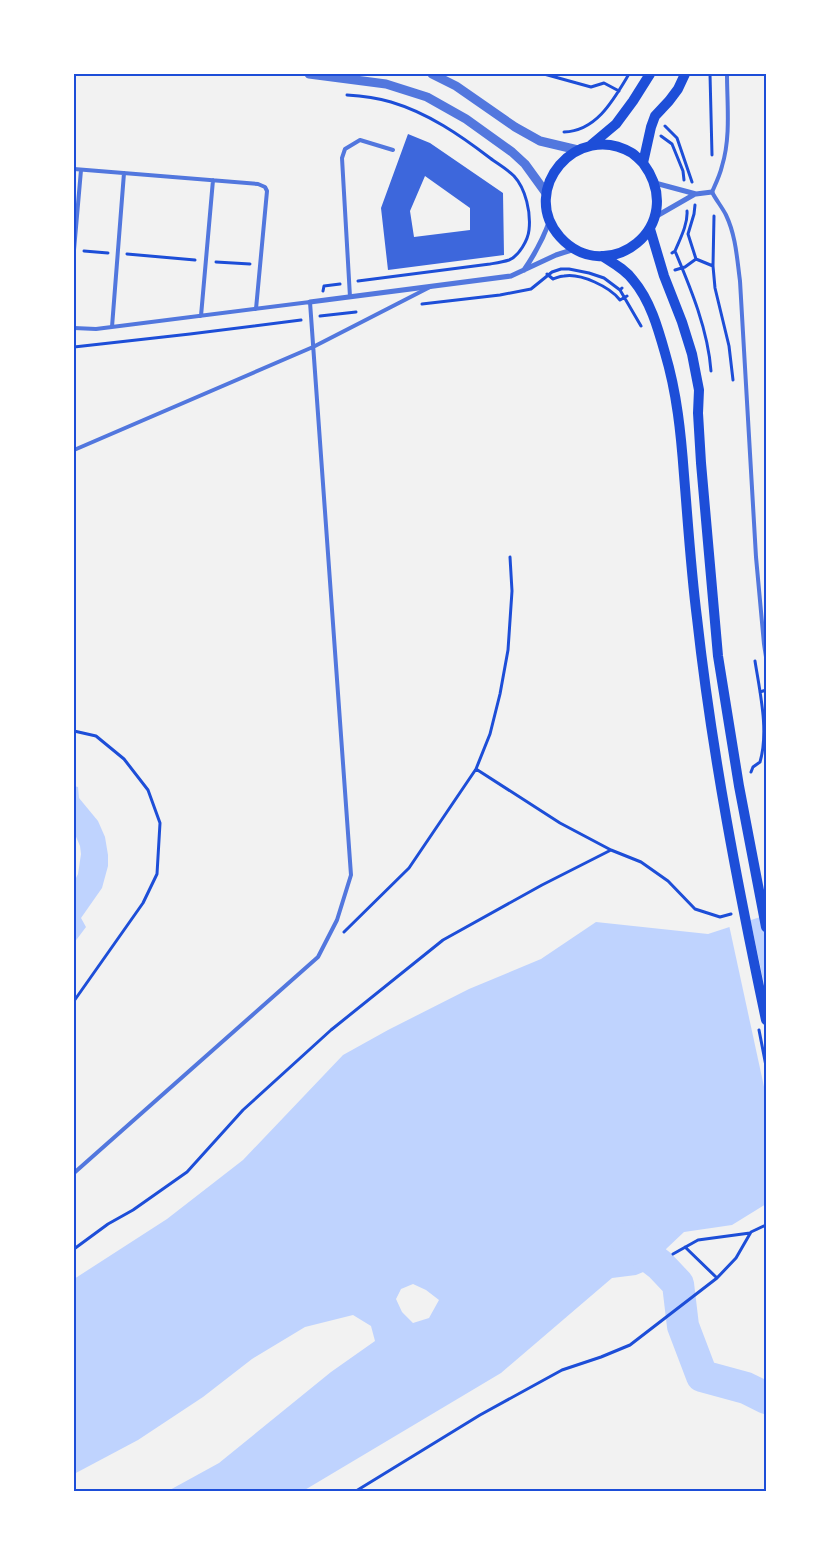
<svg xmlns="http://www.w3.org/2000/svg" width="840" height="1565" viewBox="0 0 840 1565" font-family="'Work Sans',sans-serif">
  <rect width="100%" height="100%" fill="#f2f2f2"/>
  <path fill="#bfd3fe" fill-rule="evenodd" d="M 74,786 L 78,787 L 79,798 L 98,821 L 105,837 L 108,855 L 108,866 L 102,888 L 81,918 L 86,927 L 74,943 L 74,882 L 78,874 L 81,854 L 80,846 L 74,832 Z
    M 766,915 L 766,1204 L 732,1225 L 684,1232 L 666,1249 L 660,1265 L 636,1275 L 612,1278 L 501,1373 L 303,1491 L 168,1491 L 219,1463 L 331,1372 L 375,1341 L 371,1326 L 353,1315 L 305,1327 L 252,1359 L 203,1397 L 138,1440 L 74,1474 L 74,1279 L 167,1219 L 243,1160 L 343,1055 L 388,1030 L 469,989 L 541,959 L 596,922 L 708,934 ZM 413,1284 L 426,1290 L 439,1300 L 429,1318 L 413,1323 L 402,1312 L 396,1299 L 401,1289 Z"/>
  <path fill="#f2f2f2" d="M 750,918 L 766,993 L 766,1096 L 729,925 Z"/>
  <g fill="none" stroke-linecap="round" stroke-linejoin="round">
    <path stroke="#bfd3fe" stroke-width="32" d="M 626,1239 L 660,1265 L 678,1284 L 683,1326 L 702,1376 L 746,1388 L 766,1398"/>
  </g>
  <path fill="#3d67dc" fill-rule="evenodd" d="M 408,134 L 430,143 L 503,193 L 504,255 L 388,270 L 381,208 ZM 425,176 L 470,208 L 470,230 L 414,237 L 410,211 Z"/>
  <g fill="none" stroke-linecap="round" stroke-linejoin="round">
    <path stroke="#1d4ed8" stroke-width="3" d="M 544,74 L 591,87 L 604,83 L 619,91
      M 710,74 L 712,155
      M 347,95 C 362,96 377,98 391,102 C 428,113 460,135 490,158 C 498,164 507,169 514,176 C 526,189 531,213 529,230 C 528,240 519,256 509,260 C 503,262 496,263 490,264 L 358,281
      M 665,126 L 677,138 L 692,182
      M 564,132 C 597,131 614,99 629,74
      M 661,136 L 672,144 L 683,171 L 684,180
      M 695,205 L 694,214 L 688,234 L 696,259
      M 714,216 L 713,266 L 715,288 L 729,346 L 733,380
      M 84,251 L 108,253
      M 675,251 C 691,289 708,330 711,371
      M 672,253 L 675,251 C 680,239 688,224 687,211
      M 127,254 L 195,260
      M 216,262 L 250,264
      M 675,270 L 685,267 L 696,259 L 713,266
      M 547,274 L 553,279 C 556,278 560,276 564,276 C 581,273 610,287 620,300 L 627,296
      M 620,290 L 641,326
      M 323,291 L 324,286 L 340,284
      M 422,304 L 500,295 L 531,289 L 552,272 L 561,269 L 569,269 L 589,273 L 604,278 L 620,290 L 622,288
      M 320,316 L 356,312
      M 74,347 L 190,334 L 301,320
      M 760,692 L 766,690
      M 74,731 L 96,736 L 124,759 L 148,790 L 160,823 L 157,874 L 143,903 L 74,1001
      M 476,769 L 560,823 L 611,850 L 641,862 L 668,881 L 695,909 L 720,917 L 731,914
      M 751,772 L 753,767 L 760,762 C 769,731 760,693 755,661
      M 344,932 L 409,868 L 476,769 L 490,734 L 500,694 L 508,650 L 512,591 L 510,557
      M 759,1030 L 766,1066
      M 685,1247 L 717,1278
      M 74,1249 L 108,1224 L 133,1210 L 187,1172 L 243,1110 L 331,1030 L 443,940 L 542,885 L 611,850
      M 673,1254 L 698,1240 L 750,1233
      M 356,1491 L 480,1415 L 562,1370 L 601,1357 L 630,1345 L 717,1278 L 736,1258 L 751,1232 L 766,1225"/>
    <path stroke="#5277de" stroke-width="4" d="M 727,74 C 727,104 731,137 722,166 C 720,175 716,183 712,192 C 716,200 722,207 726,215 C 736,236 737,259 740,281 L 756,557 L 764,644 L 766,657
      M 74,169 L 258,184 L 265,187 L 267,191 L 256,309
      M 74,250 L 81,170
      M 350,297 L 342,158 L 345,149 L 360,140 L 393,150
      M 201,316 L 213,180
      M 112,327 L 124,173
      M 74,328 L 96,329 L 310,302 L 351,875 L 337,920 L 318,957 L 74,1173
      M 74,450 L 313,347 L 430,287"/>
    <path stroke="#5277de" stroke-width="5" d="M 655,183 L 696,194 L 712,192
      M 655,217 L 695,194
      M 524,270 C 535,254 543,239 550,220
      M 310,302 L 511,276 L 556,255 L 575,249"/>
    <path stroke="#5277de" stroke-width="9" d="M 309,74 L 386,84 L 427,97 L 466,119 L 512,152 L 525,164 L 546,193
      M 432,74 L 456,86 L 515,127 L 540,141 L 578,150"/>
    <path stroke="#1d4ed8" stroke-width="10" d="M 591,145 L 616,124 L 633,101 L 650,74
      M 643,163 C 640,160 636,156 632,153 C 577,120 518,190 560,237 C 607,289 690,226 643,163 L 651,127 L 655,116 L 669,101 L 678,89 L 685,74
      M 650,229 L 664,276 L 682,322 L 692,354 L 699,390 L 698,413 L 701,463 L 718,656 L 739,786 L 766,927
      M 602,256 C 613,263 625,269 633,280 C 650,300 658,328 665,353 C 677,393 681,434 684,475 C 688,523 691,571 697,618 C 712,754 738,887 766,1020"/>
  </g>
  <rect width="840" height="1565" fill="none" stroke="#ffffff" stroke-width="150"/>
  <rect x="75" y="75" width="690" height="1415" fill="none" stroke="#1d4ed8" stroke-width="2"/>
</svg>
